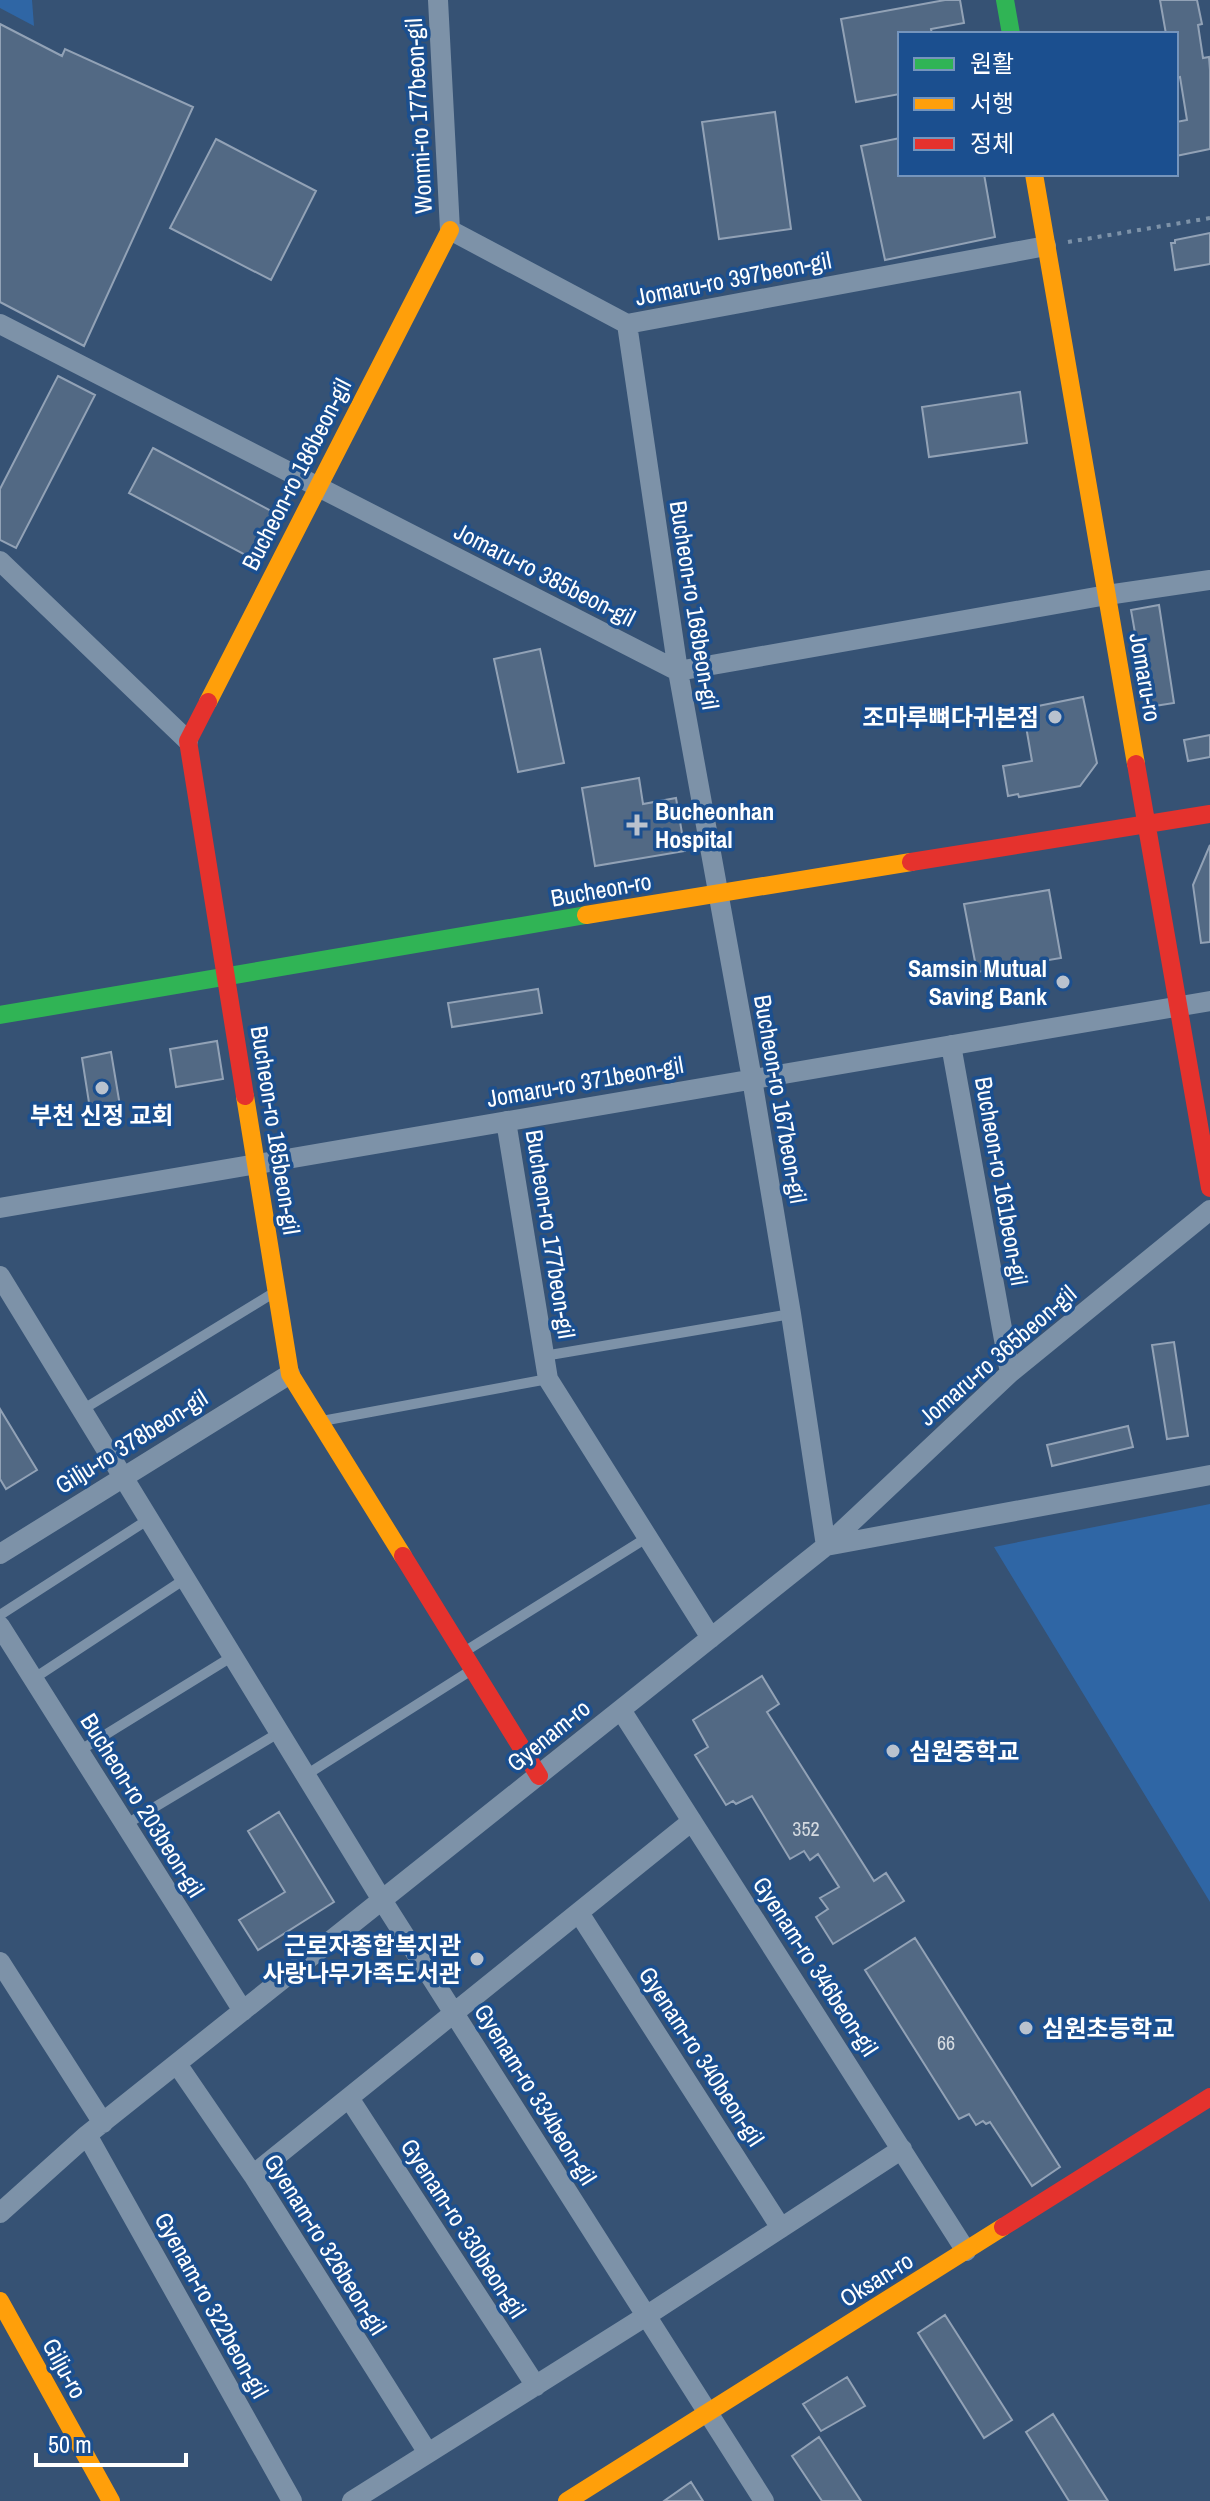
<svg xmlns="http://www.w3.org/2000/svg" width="1210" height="2501" viewBox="0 0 1210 2501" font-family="'Archivo Narrow','Noto Sans KR',sans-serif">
  <rect width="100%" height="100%" fill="#365274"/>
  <path fill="#2f66a5" d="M 0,0 L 32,0 L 34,26 L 0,8 Z
    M 1210,1504 L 1210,1902 L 994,1547 Z"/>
  <path fill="#526984" stroke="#92a2b6" stroke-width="2" d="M 945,0 L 960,0 L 964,23 L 931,29 L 932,34 L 900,34 L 900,94 L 856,102 L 841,19 Z
    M 1160,0 L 1197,0 L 1202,24 L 1198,25 L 1203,58 L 1209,57 L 1210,70 L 1210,149 L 1176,156 L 1176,122 L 1187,120 L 1180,77 L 1176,78 L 1176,34 L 1166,34 Z
    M 0,24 L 62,56 L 65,49 L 193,107 L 84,346 L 0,302 Z
    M 775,112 L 791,229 L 719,239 L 702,122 Z
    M 900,138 L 900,174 L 984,174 L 995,237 L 885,260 L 861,146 Z
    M 216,139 L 316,191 L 271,280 L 170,228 Z
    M 1210,233 L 1210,264 L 1175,270 L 1171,243 L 1175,243 L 1175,240 Z
    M 58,376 L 95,395 L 16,548 L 0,540 L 0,489 Z
    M 1020,392 L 1027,443 L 929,457 L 922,407 Z
    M 153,448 L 275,513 L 251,558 L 129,493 Z
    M 1159,605 L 1174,703 L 1148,707 L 1131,610 Z
    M 540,649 L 564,763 L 518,772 L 494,659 Z
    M 1083,697 L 1097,763 L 1080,786 L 1019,797 L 1018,794 L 1008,796 L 1003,766 L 1032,761 L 1023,709 Z
    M 1210,735 L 1210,757 L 1188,761 L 1184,740 Z
    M 639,778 L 643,804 L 676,798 L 685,851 L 595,866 L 582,788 Z
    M 1210,845 L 1210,942 L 1201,943 L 1193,885 Z
    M 1049,890 L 1061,958 L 977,972 L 964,904 Z
    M 538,989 L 542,1013 L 452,1027 L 448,1003 Z
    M 217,1041 L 223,1079 L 176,1087 L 170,1049 Z
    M 111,1052 L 122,1118 L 92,1122 L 82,1058 Z
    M 1174,1342 L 1188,1436 L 1167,1439 L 1152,1345 Z
    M 0,1409 L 37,1470 L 6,1489 L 0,1479 Z
    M 1128,1426 L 1133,1447 L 1052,1466 L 1047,1445 Z
    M 762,1676 L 779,1704 L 767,1712 L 874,1881 L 886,1873 L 904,1901 L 833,1944 L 816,1917 L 828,1909 L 820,1898 L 839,1887 L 818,1854 L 810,1860 L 804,1851 L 790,1859 L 752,1796 L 736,1804 L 733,1801 L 726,1805 L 695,1755 L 708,1747 L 693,1720 Z
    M 279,1812 L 334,1902 L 258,1950 L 239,1920 L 285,1892 L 248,1831 Z
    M 915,1938 L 1060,2167 L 1032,2186 L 990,2122 L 986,2124 L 983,2121 L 976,2125 L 969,2114 L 959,2119 L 865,1970 Z
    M 945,2315 L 1012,2420 L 984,2438 L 918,2333 Z
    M 847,2377 L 865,2406 L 821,2431 L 803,2404 Z
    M 1053,2414 L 1108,2501 L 1069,2501 L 1026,2432 Z
    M 819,2437 L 861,2501 L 822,2501 L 792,2456 Z
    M 691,2482 L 703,2501 L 664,2501 Z"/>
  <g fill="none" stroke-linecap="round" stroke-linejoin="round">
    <path stroke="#7d92a8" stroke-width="4" stroke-dasharray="4 6" stroke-linecap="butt" d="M 1068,242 L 1210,218"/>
    <path stroke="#7d92a8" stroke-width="10" d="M 544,1356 L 791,1314
      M 82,1410 L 275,1292
      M 322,1421 L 548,1379
      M 0,1615 L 149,1519
      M 464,1652 L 648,1537
      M 33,1679 L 185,1579
      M 79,1751 L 233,1656
      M 306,1775 L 470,1671
      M 125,1825 L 280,1732"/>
    <path stroke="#7d92a8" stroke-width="20" d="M 438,0 L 450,230 L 627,324 L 1046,246
      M 0,324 L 678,671 L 1107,595 L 1210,580
      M 627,324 L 678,671 L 752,1079 L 791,1314 L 826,1546
      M 0,561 L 188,741
      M 951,1045 L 1010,1373
      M 506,1121 L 548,1379 L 711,1638
      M 0,1208 L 1210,1001
      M 0,1276 L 382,1900 L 764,2501
      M 826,1546 L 1210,1475
      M 0,1554 L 290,1374
      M 0,1626 L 243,2011
      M 621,1710 L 966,2251
      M 579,1913 L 781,2228
      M 0,1962 L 103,2123
      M 177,2064 L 253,2175 L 428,2453
      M 349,2098 L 536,2386
      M 87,2135 L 292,2501
      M 253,2175 L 692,1821
      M 0,2213 L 87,2135 L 826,1546 L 1010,1373 L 1210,1210
      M 352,2501 L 646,2316 L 902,2149"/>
    <path stroke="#30b455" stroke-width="18" d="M 1005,0 L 1011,34
      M 0,1015 L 586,915"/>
    <path stroke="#ff9f0a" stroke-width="18" d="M 1034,174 L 1136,764
      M 208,702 L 450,230
      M 586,915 L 911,862
      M 245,1096 L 290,1374 L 403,1556
      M 0,2301 L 111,2501
      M 567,2501 L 1003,2227"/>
    <path stroke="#e5322d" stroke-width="18" d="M 208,702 L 188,741 L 245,1096
      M 1136,764 L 1210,1188
      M 911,862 L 1210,814
      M 403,1556 L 539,1776
      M 1003,2227 L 1210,2097"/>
  </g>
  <g fill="#b9c2ce" stroke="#1b4f8f" stroke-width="3">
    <circle cx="1055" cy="717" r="8"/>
    <path d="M633 813h8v8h8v8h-8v8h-8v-8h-8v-8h8z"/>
    <circle cx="1063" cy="982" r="8"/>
    <circle cx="102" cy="1088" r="8"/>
    <circle cx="893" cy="1751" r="8"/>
    <circle cx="477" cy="1959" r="8"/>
    <circle cx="1026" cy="2028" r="8"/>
  </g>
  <g text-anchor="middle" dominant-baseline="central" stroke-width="7" stroke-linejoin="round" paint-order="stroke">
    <g font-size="20" fill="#d4dae0">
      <text x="806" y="1828">352</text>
      <text x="946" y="2042">66</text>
    </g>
    <g font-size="24" fill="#fff" stroke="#1b4f8f">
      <text transform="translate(418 116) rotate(-93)">Wonmi-ro 177beon-gil</text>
      <text transform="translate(733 278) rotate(-11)">Jomaru-ro 397beon-gil</text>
      <text transform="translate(296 474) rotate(-63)">Bucheon-ro 186beon-gil</text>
      <text transform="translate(545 574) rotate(27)">Jomaru-ro 385beon-gil</text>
      <text transform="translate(695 605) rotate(81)">Bucheon-ro 168beon-gil</text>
      <text transform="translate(1146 677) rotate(80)">Jomaru-ro</text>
      <text transform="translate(601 889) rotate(-10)">Bucheon-ro</text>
      <text transform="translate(585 1081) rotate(-10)">Jomaru-ro 371beon-gil</text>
      <text transform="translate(781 1099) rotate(80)">Bucheon-ro 167beon-gil</text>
      <text transform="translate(276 1130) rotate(81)">Bucheon-ro 185beon-gil</text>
      <text transform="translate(1002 1181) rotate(80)">Bucheon-ro 161beon-gil</text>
      <text transform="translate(551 1234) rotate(81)">Bucheon-ro 177beon-gil</text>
      <text transform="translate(997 1355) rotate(-41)">Jomaru-ro 365beon-gil</text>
      <text transform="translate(131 1441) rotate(-32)">Gilju-ro 378beon-gil</text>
      <text transform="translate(548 1735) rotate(-39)">Gyenam-ro</text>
      <text transform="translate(143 1805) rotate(58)">Bucheon-ro 203beon-gil</text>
      <text transform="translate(816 1966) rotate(57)">Gyenam-ro 346beon-gil</text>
      <text transform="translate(702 2056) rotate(57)">Gyenam-ro 340beon-gil</text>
      <text transform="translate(536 2094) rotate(58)">Gyenam-ro 334beon-gil</text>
      <text transform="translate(464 2228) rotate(57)">Gyenam-ro 330beon-gil</text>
      <text transform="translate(326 2244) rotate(58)">Gyenam-ro 326beon-gil</text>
      <text transform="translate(876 2279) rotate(-32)">Oksan-ro</text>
      <text transform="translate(212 2305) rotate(61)">Gyenam-ro 322beon-gil</text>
      <text transform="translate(65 2368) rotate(61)">Gilju-ro</text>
    </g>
    <g font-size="24" font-weight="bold" fill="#fff" stroke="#1b4f8f" text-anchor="end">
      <text x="1039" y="717">조마루뼈다귀본점</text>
      <text x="655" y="811" text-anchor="start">Bucheonhan<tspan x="655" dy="28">Hospital</tspan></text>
      <text x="1047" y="968">Samsin Mutual<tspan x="1047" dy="28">Saving Bank</tspan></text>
      <text x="102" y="1115" text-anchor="middle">부천 신정 교회</text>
      <text x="909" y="1751" text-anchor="start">심원중학교</text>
      <text x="461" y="1945">근로자종합복지관<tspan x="461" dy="28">사랑나무가족도서관</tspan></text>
      <text x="1042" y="2028" text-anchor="start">심원초등학교</text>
    </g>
  </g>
  <rect x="898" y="32" width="280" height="144" fill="#1b4f8f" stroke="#7695bc" stroke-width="2"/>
  <rect x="914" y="58" width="40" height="12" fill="#30b455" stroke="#7695bc" stroke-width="2"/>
  <text x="970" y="72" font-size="24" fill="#ffffff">원활</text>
  <rect x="914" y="98" width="40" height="12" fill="#ff9f0a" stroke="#7695bc" stroke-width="2"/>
  <text x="970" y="112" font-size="24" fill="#ffffff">서행</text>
  <rect x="914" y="138" width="40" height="12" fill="#e5322d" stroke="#7695bc" stroke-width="2"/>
  <text x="970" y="152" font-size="24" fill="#ffffff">정체</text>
  <path d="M36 2453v12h150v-12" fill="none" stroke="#ffffff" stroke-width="4"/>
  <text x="48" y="2453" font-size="24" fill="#ffffff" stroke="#1b4f8f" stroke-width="6" paint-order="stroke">50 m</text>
</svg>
